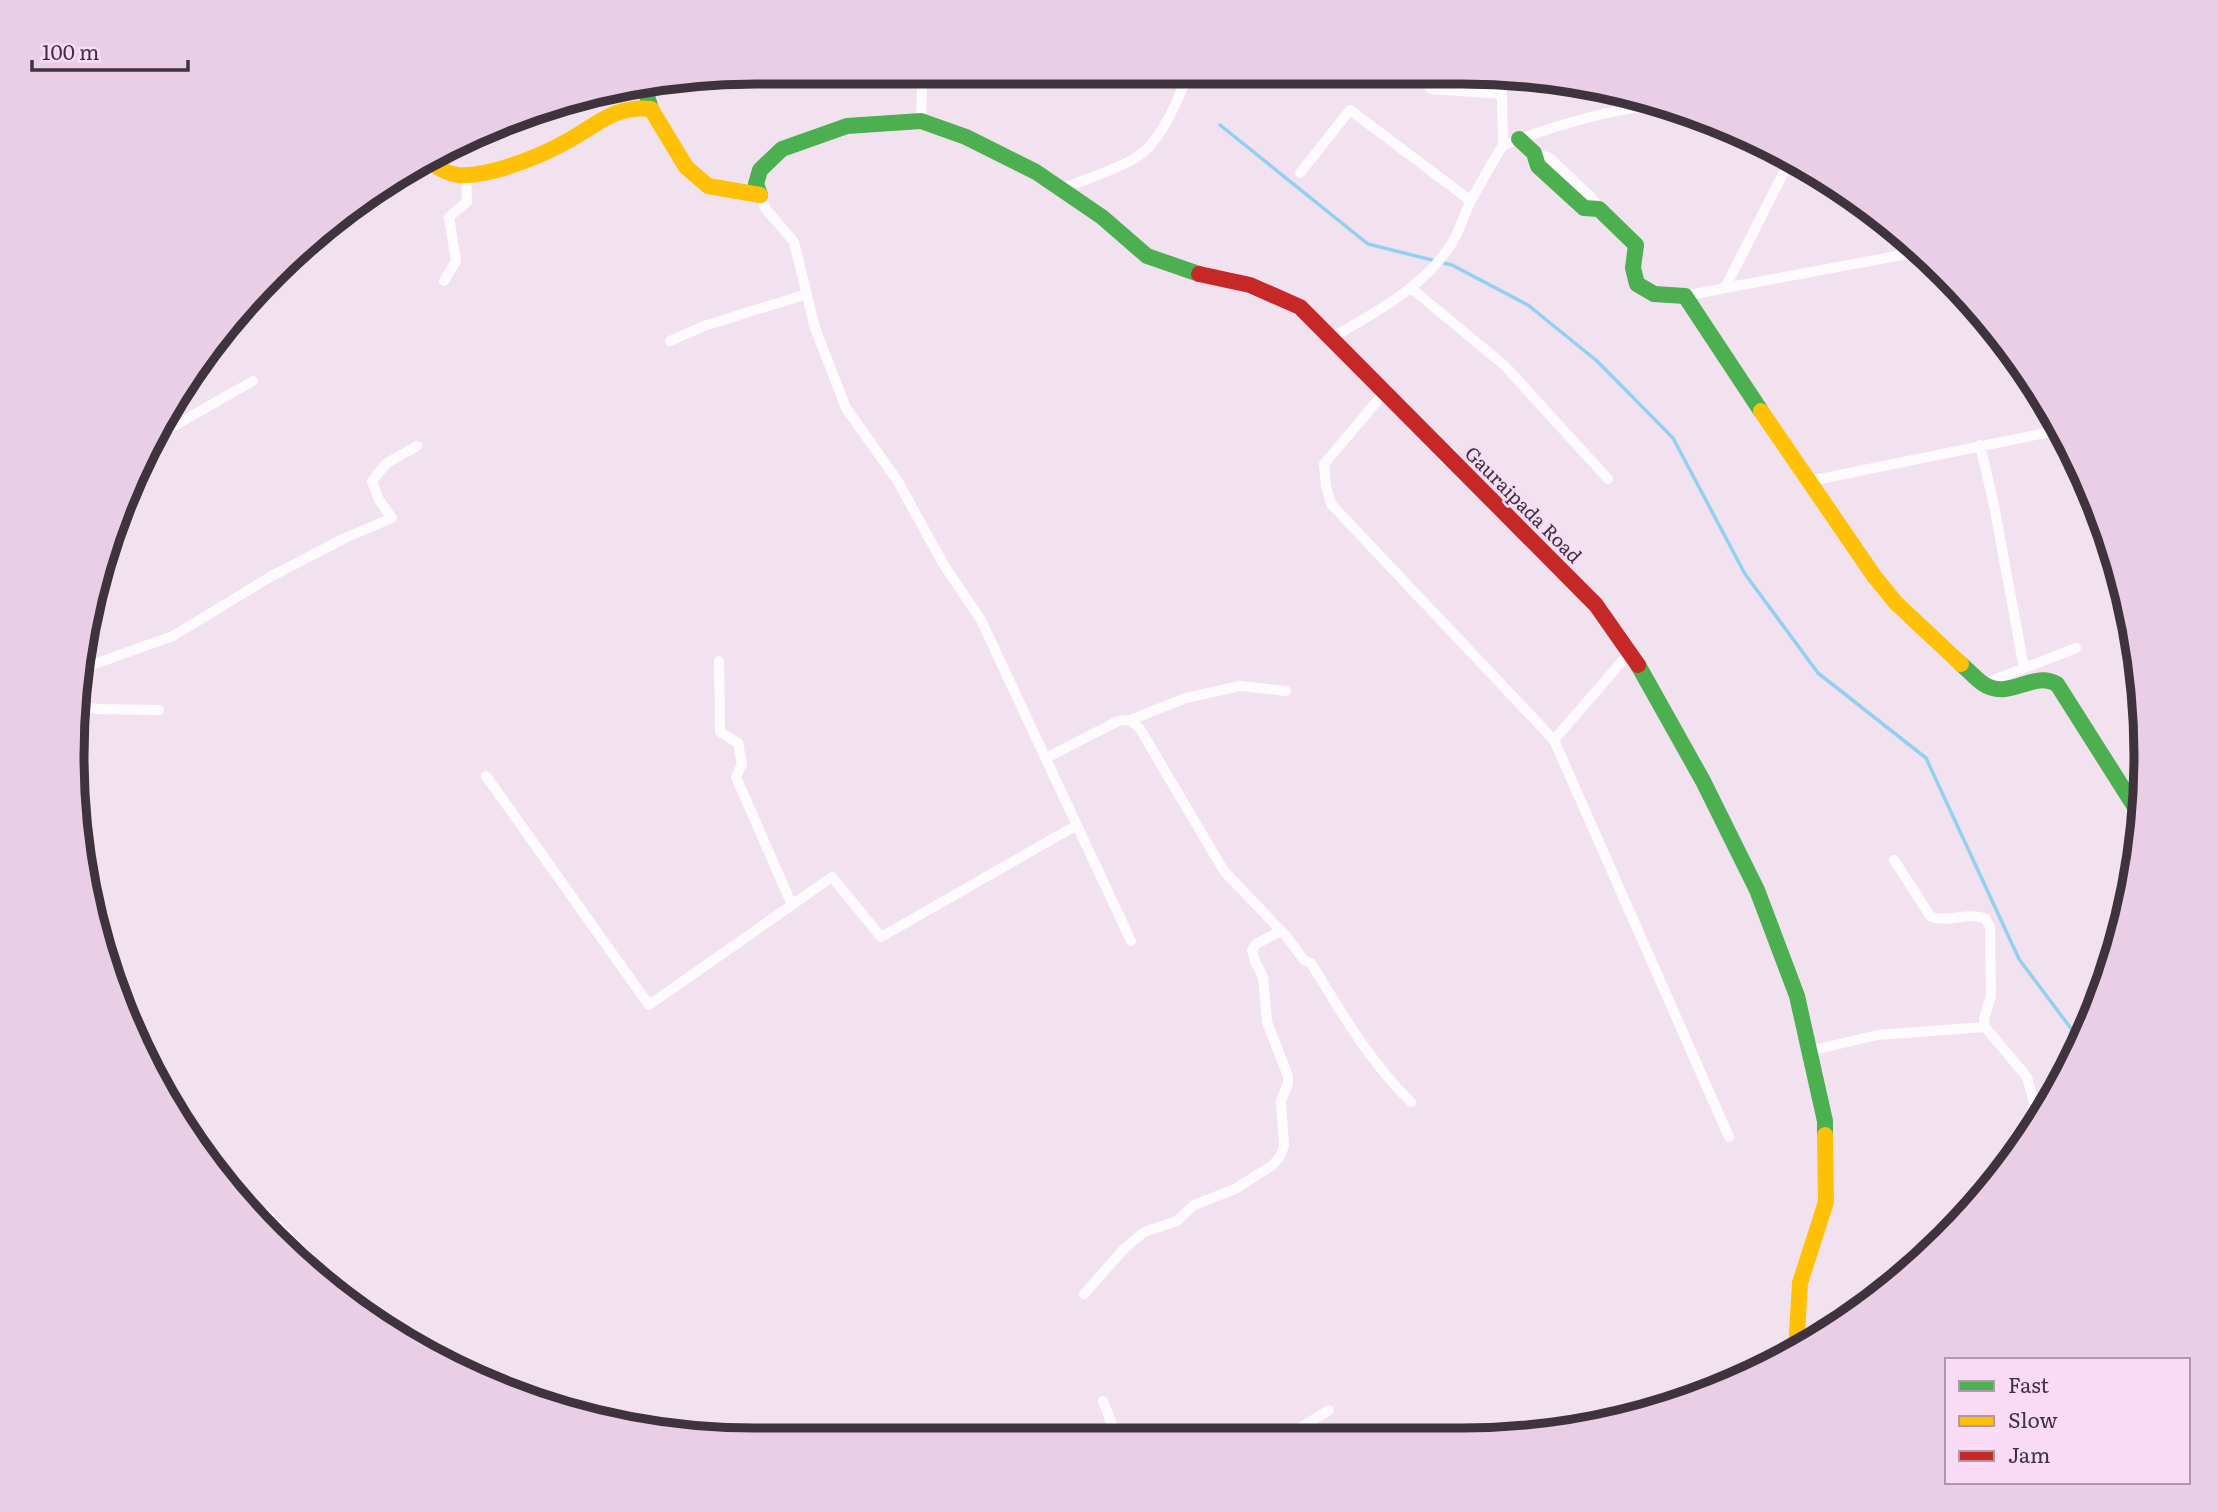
<svg xmlns="http://www.w3.org/2000/svg" width="2218" height="1512" viewBox="0 0 2218 1512" font-family="Literata,serif">
  <rect width="100%" height="100%" fill="#f2e2f0"/>
  <g fill="none" stroke-linecap="round" stroke-linejoin="round">
    <path stroke="#91d0f0" stroke-width="3.5" d="M 1220,125 L 1368,244 L 1452,265 L 1528,305 L 1597,361 L 1673,438 L 1745,574 L 1818,673 L 1926,758 L 2019,959 L 2081,1042"/>
    <path stroke="#fdfbfd" stroke-width="10" d="M 1418,72 L 1431,89 L 1502,94
      M 1499,75 L 1502,94 L 1503,145
      M 920,76 L 922,86 L 921,121
      M 1534,153 L 1550,158 L 1593,199 L 1599,209
      M 1790,160 L 1725,288 L 1918,252
      M 1300,173 L 1350,110 L 1471,201
      M 1061,189 C 1086,179 1114,171 1137,157 C 1160,143 1179,98 1188,74
      M 760,195 L 765,208 L 794,242 L 815,328 L 846,408 L 897,480 L 944,565 L 981,620 L 1131,941
      M 444,281 L 456,261 L 449,217 L 467,202 L 466,174
      M 1411,288 L 1505,366 L 1608,479
      M 1685,296 L 1725,288
      M 1330,339 C 1373,313 1422,289 1450,246 C 1458,235 1462,220 1468,207 C 1478,186 1491,165 1503,145 C 1552,127 1602,111 1654,105
      M 670,341 L 704,326 L 807,294
      M 1384,393 L 1324,464 L 1326,486 L 1331,504 L 1554,740 L 1729,1137
      M 158,435 L 253,381
      M 1980,445 L 1994,505 L 2024,668
      M 1810,481 L 2060,430
      M 719,661 L 720,732 L 738,743 L 742,764 L 736,777 L 792,905
      M 83,668 L 173,636 L 270,577 L 345,538 L 392,518 L 379,500 L 372,481 L 387,463 L 417,446
      M 1983,684 L 2076,648
      M 77,694 L 88,707 L 97,709 L 159,710
      M 1130,720 L 1186,698 L 1240,686 L 1286,691
      M 1554,740 L 1630,652
      M 1046,758 L 1118,721 L 1130,720 L 1140,729 L 1224,871 L 1286,936 L 1304,960 L 1311,963 C 1342,1013 1368,1060 1411,1102
      M 486,776 L 649,1005 L 832,877 L 881,937 L 1077,825
      M 1894,860 L 1931,917 C 1950,923 1968,911 1986,919 L 1990,928 L 1991,996 L 1984,1019 L 1985,1027 L 2027,1077 L 2034,1102 L 2031,1119 L 1984,1193
      M 1809,1051 L 1878,1035 L 1985,1027
      M 265,1213 L 308,1257 L 322,1275
      M 1084,1294 L 1124,1249 L 1144,1232 L 1177,1221 L 1194,1205 L 1235,1189 L 1273,1165 L 1280,1156 L 1284,1146 L 1281,1101 L 1288,1084 L 1288,1076 L 1267,1022 L 1263,977 L 1255,961 L 1252,950 L 1256,944 L 1281,931
      M 1103,1401 L 1118,1440
      M 1281,1440 L 1329,1410"/>
    <path stroke="#4caf50" stroke-width="16" d="M 643,83 L 651,109
      M 1519,139 L 1534,153 L 1538,166 L 1584,208 L 1599,209 L 1636,245 L 1633,268 L 1637,284 L 1654,294 L 1685,296 L 1761,411
      M 760,195 L 756,184 L 760,170 L 782,149 L 847,126 L 921,121 L 966,137 L 1036,172 L 1102,217 L 1147,256 L 1199,274
      M 1961,664 C 1968,670 1975,678 1982,683 C 2009,702 2032,670 2057,684 L 2133,804 L 2141,812
      M 1638,665 L 1703,781 L 1757,890 L 1797,996 L 1825,1121 L 1825,1135"/>
    <path stroke="#ffc107" stroke-width="16" d="M 429,161 C 438,168 447,174 458,175 C 488,177 536,158 562,144 C 594,128 612,105 651,109 L 686,167 L 708,186 L 760,195
      M 1761,411 L 1874,576 L 1896,603 L 1961,664
      M 1796,1350 L 1800,1283 L 1826,1202 L 1825,1135"/>
    <path stroke="#c62828" stroke-width="16" d="M 1199,274 L 1250,285 L 1300,307 L 1596,605 L 1638,665"/>
  </g>
  <g text-anchor="middle" dominant-baseline="central" stroke-width="5" stroke-linejoin="round" paint-order="stroke">
    <g font-size="19" fill="#3f333d" stroke="#f9dbf5">
      <text transform="translate(1524 504) rotate(45)">Gauraipada Road</text>
    </g>
  </g>
  <path d="M0 0H2218V1512H0ZM756 84H1462A672 672 0 0 1 2134 756V756A672 672 0 0 1 1462 1428H756A672 672 0 0 1 84 756V756A672 672 0 0 1 756 84Z" fill="#eacee6" fill-rule="evenodd"/>
  <path fill="none" stroke="#3f333d" stroke-width="9" d="M756 84H1462A672 672 0 0 1 2134 756V756A672 672 0 0 1 1462 1428H756A672 672 0 0 1 84 756V756A672 672 0 0 1 756 84Z"/>
  <rect x="1945" y="1358" width="245" height="126" fill="#f9dbf5" stroke="#af98ab" stroke-width="2"/>
  <rect x="1959" y="1381" width="35" height="10" fill="#4caf50" stroke="#af98ab" stroke-width="2"/>
  <text x="2008" y="1393" font-size="21" fill="#3f333d">Fast</text>
  <rect x="1959" y="1416" width="35" height="10" fill="#ffc107" stroke="#af98ab" stroke-width="2"/>
  <text x="2008" y="1428" font-size="21" fill="#3f333d">Slow</text>
  <rect x="1959" y="1451" width="35" height="10" fill="#c62828" stroke="#af98ab" stroke-width="2"/>
  <text x="2008" y="1463" font-size="21" fill="#3f333d">Jam</text>
  <path d="M32 60v10h156v-10" fill="none" stroke="#3f333d" stroke-width="3.5"/>
  <text x="42" y="60" font-size="21" fill="#3f333d" stroke="#f9dbf5" stroke-width="5" paint-order="stroke">100 m</text>
</svg>
